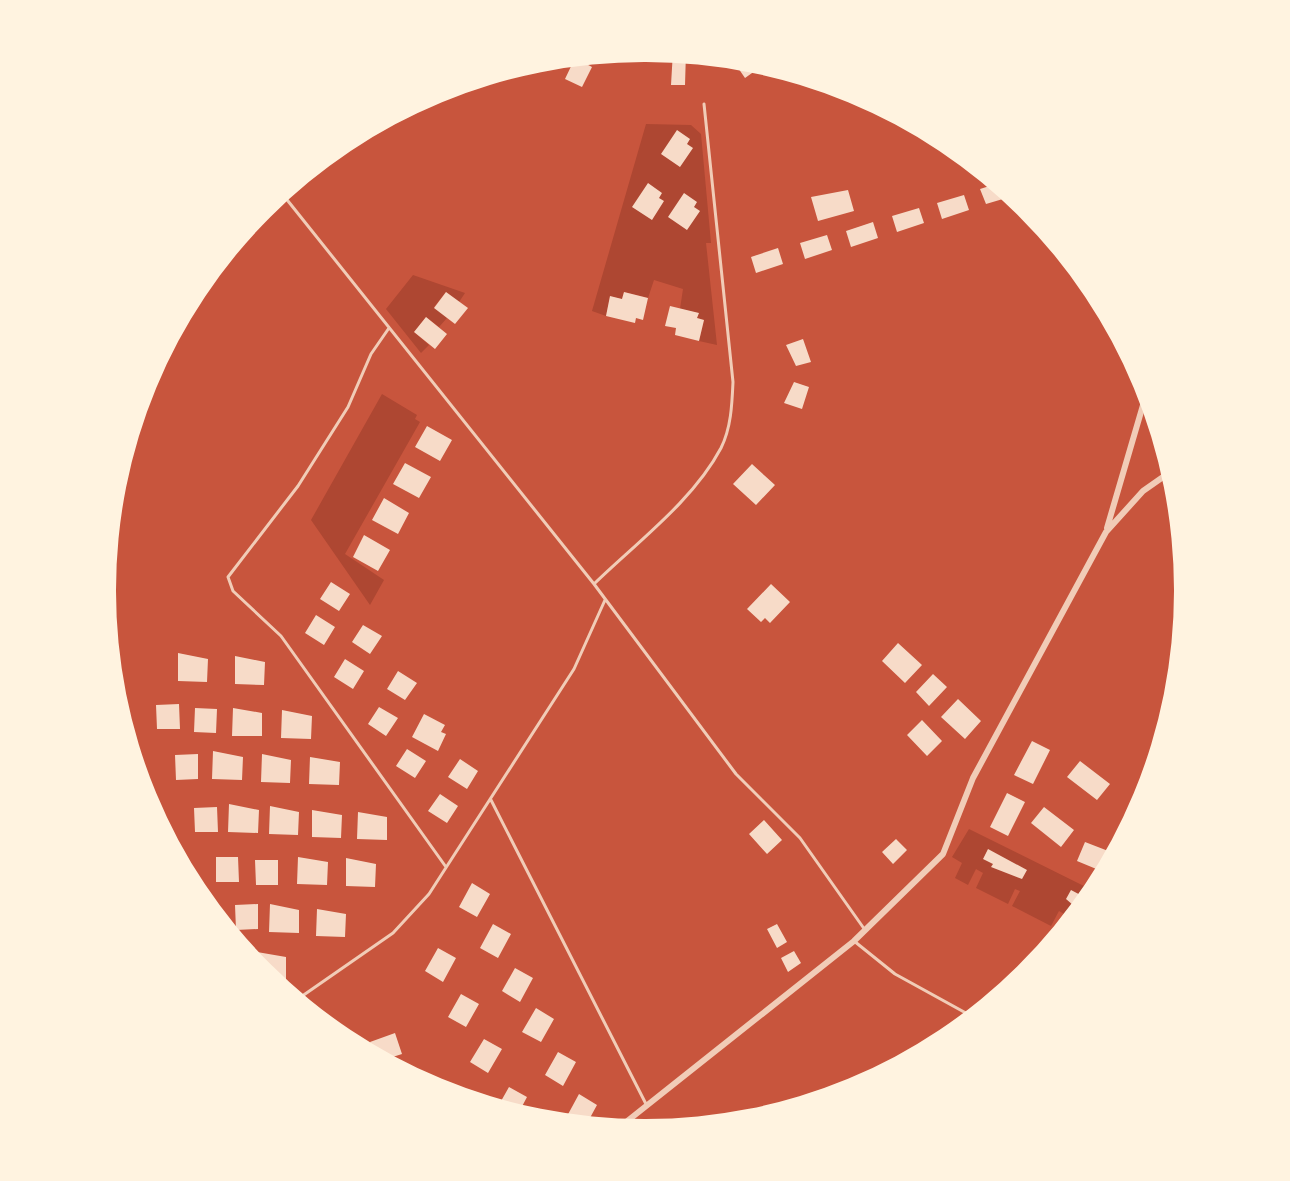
<svg xmlns="http://www.w3.org/2000/svg" width="1290" height="1181" viewBox="0 0 1290 1181" font-family="'Archivo Narrow',sans-serif">
  <rect width="100%" height="100%" fill="#c8553d"/>
  <path fill="#ae4732" d="M 646,124 L 691,125 L 701,134 L 711,243 L 706,243 L 717,345 L 699,341 L 704,320 L 697,318 L 698,313 L 680,309 L 683,289 L 654,280 L 648,298 L 624,292 L 622,299 L 610,297 L 606,316 L 592,311 Z
    M 413,275 L 465,293 L 459,302 L 446,292 L 434,307 L 447,318 L 439,327 L 426,317 L 414,332 L 429,345 L 421,353 L 386,309 Z
    M 382,394 L 417,415 L 415,419 L 420,422 L 345,554 L 384,580 L 370,605 L 311,520 Z
    M 969,829 L 1096,892 L 1063,932 L 1060,930 L 1066,915 L 1059,911 L 1051,926 L 1012,906 L 1020,891 L 1015,889 L 1008,904 L 976,888 L 983,873 L 976,869 L 968,885 L 955,878 L 962,863 L 952,857 Z"/>
  <path fill="#f7dbc8" d="M 673,51 L 686,52 L 685,85 L 671,85 Z
    M 740,57 L 751,59 L 766,63 L 745,78 L 734,62 Z
    M 575,58 L 592,67 L 582,87 L 565,79 Z
    M 677,130 L 690,139 L 687,144 L 693,148 L 680,167 L 661,154 Z
    M 648,183 L 662,193 L 659,198 L 664,201 L 652,220 L 632,207 Z
    M 999,183 L 1013,196 L 986,204 L 980,189 Z
    M 848,190 L 854,211 L 818,221 L 811,197 Z
    M 684,193 L 697,202 L 694,207 L 700,211 L 687,230 L 668,217 Z
    M 964,195 L 969,210 L 942,219 L 937,203 Z
    M 919,208 L 924,223 L 897,232 L 892,216 Z
    M 873,222 L 878,238 L 851,247 L 846,231 Z
    M 827,235 L 832,250 L 805,259 L 800,243 Z
    M 778,248 L 783,264 L 756,273 L 751,257 Z
    M 446,292 L 468,308 L 455,324 L 434,308 Z
    M 624,292 L 648,298 L 643,320 L 636,318 L 635,323 L 606,316 L 610,296 L 622,299 Z
    M 670,306 L 699,313 L 697,318 L 704,320 L 699,341 L 675,335 L 676,328 L 665,326 Z
    M 426,317 L 447,334 L 435,349 L 414,332 Z
    M 803,339 L 811,362 L 796,366 L 786,345 Z
    M 794,382 L 809,387 L 802,409 L 784,403 Z
    M 427,426 L 452,440 L 440,461 L 415,447 Z
    M 405,463 L 431,477 L 419,498 L 393,484 Z
    M 752,464 L 775,485 L 756,505 L 733,484 Z
    M 384,498 L 409,513 L 398,534 L 372,520 Z
    M 364,535 L 390,550 L 378,571 L 353,557 Z
    M 331,582 L 350,594 L 339,611 L 320,599 Z
    M 771,584 L 790,602 L 770,623 L 765,618 L 761,622 L 747,609 Z
    M 316,615 L 335,627 L 324,645 L 305,633 Z
    M 363,625 L 382,636 L 370,654 L 352,642 Z
    M 898,643 L 922,665 L 905,683 L 882,661 Z
    M 178,653 L 208,659 L 207,682 L 178,681 Z
    M 235,656 L 265,662 L 264,685 L 235,684 Z
    M 345,659 L 364,671 L 353,689 L 334,677 Z
    M 398,671 L 417,683 L 405,700 L 387,689 Z
    M 933,674 L 947,687 L 929,706 L 916,692 Z
    M 958,699 L 981,721 L 965,739 L 941,717 Z
    M 179,704 L 180,729 L 157,729 L 156,705 Z
    M 379,707 L 398,718 L 386,736 L 368,724 Z
    M 195,708 L 217,709 L 216,733 L 194,732 Z
    M 233,708 L 262,713 L 262,736 L 232,736 Z
    M 282,710 L 312,716 L 311,739 L 281,738 Z
    M 424,714 L 445,725 L 441,732 L 446,734 L 438,751 L 412,737 Z
    M 922,720 L 942,741 L 927,756 L 907,735 Z
    M 1032,741 L 1050,750 L 1033,784 L 1014,775 Z
    M 407,749 L 426,761 L 415,778 L 396,766 Z
    M 213,751 L 243,757 L 242,780 L 212,779 Z
    M 198,754 L 198,779 L 176,780 L 175,755 Z
    M 262,754 L 291,760 L 290,783 L 261,782 Z
    M 310,757 L 340,762 L 339,785 L 309,784 Z
    M 460,759 L 478,771 L 467,789 L 448,777 Z
    M 1080,761 L 1110,784 L 1097,800 L 1067,777 Z
    M 1007,793 L 1025,802 L 1008,836 L 990,827 Z
    M 440,794 L 458,806 L 447,823 L 428,811 Z
    M 229,804 L 259,810 L 258,833 L 228,832 Z
    M 270,806 L 299,812 L 298,835 L 269,834 Z
    M 217,807 L 218,832 L 195,832 L 194,808 Z
    M 1044,807 L 1074,830 L 1061,847 L 1031,823 Z
    M 312,810 L 342,815 L 341,838 L 312,837 Z
    M 358,812 L 387,817 L 387,840 L 357,839 Z
    M 764,820 L 782,840 L 767,854 L 749,834 Z
    M 896,839 L 907,850 L 893,864 L 882,852 Z
    M 1085,842 L 1116,854 L 1106,873 L 1077,861 Z
    M 988,849 L 1027,870 L 1022,879 L 991,867 L 993,864 L 983,859 Z
    M 216,857 L 238,857 L 239,882 L 216,882 Z
    M 298,857 L 328,862 L 327,885 L 297,884 Z
    M 346,858 L 376,864 L 375,887 L 346,886 Z
    M 255,860 L 278,860 L 278,885 L 256,885 Z
    M 472,883 L 490,894 L 477,917 L 459,907 Z
    M 1071,890 L 1090,900 L 1080,911 L 1066,899 Z
    M 258,904 L 258,929 L 236,930 L 235,905 Z
    M 270,904 L 299,910 L 299,933 L 269,932 Z
    M 317,909 L 346,914 L 345,937 L 316,936 Z
    M 493,924 L 511,934 L 498,958 L 480,948 Z
    M 777,924 L 787,942 L 777,948 L 767,929 Z
    M 438,948 L 456,958 L 443,982 L 425,971 Z
    M 794,951 L 801,963 L 788,972 L 781,958 Z
    M 257,952 L 286,957 L 286,980 L 269,980 L 261,974 L 256,968 Z
    M 515,968 L 533,978 L 520,1002 L 502,991 Z
    M 461,994 L 479,1004 L 466,1027 L 448,1017 Z
    M 536,1008 L 554,1019 L 541,1042 L 522,1032 Z
    M 395,1033 L 402,1054 L 380,1061 L 375,1058 L 370,1042 Z
    M 484,1039 L 502,1049 L 488,1073 L 470,1062 Z
    M 558,1052 L 576,1062 L 563,1086 L 545,1075 Z
    M 509,1087 L 527,1097 L 517,1116 L 496,1110 Z
    M 579,1094 L 597,1105 L 585,1127 L 566,1118 Z"/>
  <g fill="none" stroke-linecap="round" stroke-linejoin="round">
    <path stroke="#f1ccb7" stroke-width="3" d="M 280,191 L 594,584 L 736,774 L 800,838 L 865,930
      M 389,328 L 371,354 L 348,407 L 298,486 L 228,577 L 233,591 L 281,636 L 446,867
      M 594,584 C 636,543 693,501 721,448 C 731,428 732,405 733,382 L 704,104
      M 491,800 L 647,1106
      M 854,941 L 895,974 L 975,1018
      M 295,1001 L 393,933 L 429,894 L 574,669 L 605,600"/>
    <path stroke="#f1ccb7" stroke-width="6" d="M 1107,528 L 1148,388
      M 616,1130 L 854,941 L 943,854 L 973,778 L 1106,532 L 1143,491 L 1173,470"/>
  </g>
  <path d="M0 0H1290V1181H0ZM644 62H646A528 528 0 0 1 1174 590V591A528 528 0 0 1 646 1119H644A528 528 0 0 1 116 591V590A528 528 0 0 1 644 62Z" fill="#fff3e0" fill-rule="evenodd"/>
</svg>
